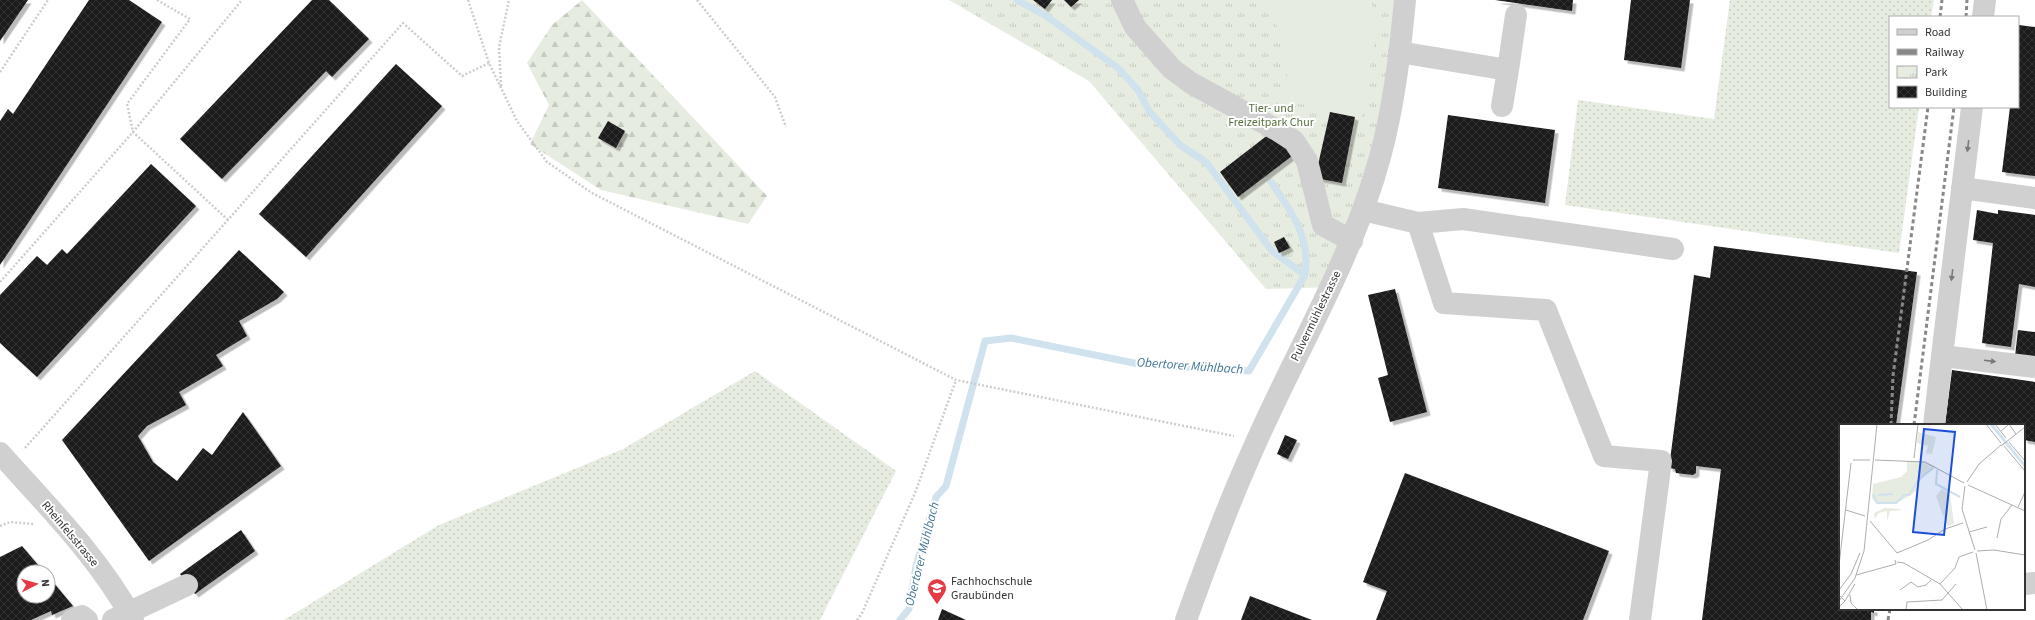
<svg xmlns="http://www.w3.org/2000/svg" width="2035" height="620" viewBox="0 0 2035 620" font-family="'Source Sans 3',sans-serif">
  <defs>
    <pattern id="grass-dots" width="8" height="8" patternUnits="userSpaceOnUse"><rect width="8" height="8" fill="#e6ecdf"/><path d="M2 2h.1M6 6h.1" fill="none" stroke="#c6cbc0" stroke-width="1.8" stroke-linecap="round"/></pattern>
    <pattern id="forest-firs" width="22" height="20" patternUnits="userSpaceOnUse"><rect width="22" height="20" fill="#e6ecdf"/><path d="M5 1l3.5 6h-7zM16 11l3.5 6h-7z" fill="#c6cbc0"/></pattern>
    <pattern id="park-tufts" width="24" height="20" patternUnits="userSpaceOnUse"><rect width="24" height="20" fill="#e6ecdf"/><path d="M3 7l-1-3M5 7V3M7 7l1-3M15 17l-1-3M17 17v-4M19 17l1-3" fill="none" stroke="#c6cbc0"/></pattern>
    <pattern id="building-cross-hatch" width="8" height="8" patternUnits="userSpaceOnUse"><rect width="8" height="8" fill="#1a1a1a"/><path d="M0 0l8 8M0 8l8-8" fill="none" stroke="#333"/></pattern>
    <filter id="shadow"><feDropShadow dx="3.5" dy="3.5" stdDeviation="0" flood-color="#0004"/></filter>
  </defs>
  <rect width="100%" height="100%" fill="#fff"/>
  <path fill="url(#grass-dots)" d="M 1730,0 L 1934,0 L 1931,17 L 1890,17 L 1890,107 L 1919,107 L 1899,253 L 1565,205 L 1578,100 L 1714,119 Z
    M 755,371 L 896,471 L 820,620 L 284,620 L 439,525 L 623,449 Z"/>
  <path fill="url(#forest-firs)" d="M 582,0 L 767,196 L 748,224 L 601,190 L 530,144 L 549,105 L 527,63 L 552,25 Z"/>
  <path fill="url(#park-tufts)" d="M 949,0 L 1404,0 L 1393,100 L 1331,287 L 1266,289 L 1089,81 Z"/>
  <path fill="#e6ecdf" d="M 1272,0 L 1315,0 L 1318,3 L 1322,0 L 1368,0 L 1379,16 L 1361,119 L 1282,99 L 1279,79 L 1287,77 L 1279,27 L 1277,27 L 1271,1 Z"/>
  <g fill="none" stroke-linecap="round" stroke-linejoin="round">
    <path stroke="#cfe2ee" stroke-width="7" d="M 1271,182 C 1291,210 1311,238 1305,275
      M 900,620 L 909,609 L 916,566 L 936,497 L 946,486 L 985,341 L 1011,338 L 1139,364 L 1249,371 L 1305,275 L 1272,251 L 1206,162 L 1180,145 L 1149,111 L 1138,90 L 1118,68 L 1046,16 L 1017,0"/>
  </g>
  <path fill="url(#building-cross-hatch)" filter="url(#shadow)" d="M 0,0 L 28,0 L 0,41 Z
    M 89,0 L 129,0 L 162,22 L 0,265 L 0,121 L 8,109 L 13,114 Z
    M 312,0 L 329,0 L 369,39 L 332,77 L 326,71 L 222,179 L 180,139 Z
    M 1033,0 L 1052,0 L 1045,9 Z
    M 1064,0 L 1079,0 L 1071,7 Z
    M 1495,0 L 1573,0 L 1572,11 Z
    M 1631,0 L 1690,0 L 1681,68 L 1624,60 Z
    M 2019,25 L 2035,27 L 2035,176 L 2002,172 L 2010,107 L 2018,107 Z
    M 396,64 L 442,106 L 306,257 L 259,214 Z
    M 1330,112 L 1355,117 L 1342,183 L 1315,178 Z
    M 1448,115 L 1555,130 L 1545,203 L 1438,188 Z
    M 608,121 L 625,131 L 616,148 L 598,138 Z
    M 1273,131 L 1292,156 L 1238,197 L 1220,172 Z
    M 151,164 L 196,206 L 37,377 L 0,343 L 0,295 L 37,256 L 47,265 L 62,249 L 67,254 Z
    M 1977,210 L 1998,214 L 1998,210 L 2035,215 L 2035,287 L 2019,284 L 2011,347 L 1982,343 L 1993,243 L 1973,240 Z
    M 1284,237 L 1290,248 L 1279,253 L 1274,242 Z
    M 1714,246 L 1917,272 L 1896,425 L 1840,425 L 1840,609 L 1874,609 L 1874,613 L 1871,612 L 1871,620 L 1702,620 L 1721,469 L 1696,466 L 1696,473 L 1693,475 L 1676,473 L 1675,469 L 1669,468 L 1694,275 L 1710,278 Z
    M 239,250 L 284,292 L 277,299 L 239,321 L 247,336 L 216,355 L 223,366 L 179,392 L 186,405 L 147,426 L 138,436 L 153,462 L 177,481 L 203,448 L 212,455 L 243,412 L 281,466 L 149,561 L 62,440 Z
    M 1395,289 L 1427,412 L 1390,422 L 1378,378 L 1388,375 L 1368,295 Z
    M 2018,330 L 2035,332 L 2035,359 L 2015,356 Z
    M 1952,370 L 2035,382 L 2035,442 L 2024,440 L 2024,425 L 1945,425 Z
    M 1285,435 L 1297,440 L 1288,459 L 1277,454 Z
    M 1405,473 L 1609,551 L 1583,620 L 1376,620 L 1387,591 L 1363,582 Z
    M 241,530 L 255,551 L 195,594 L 180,574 Z
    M 22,546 L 44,572 L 24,572 L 24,596 L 48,596 L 48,576 L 73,606 L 52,615 L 51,611 L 31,620 L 0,620 L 0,557 Z
    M 1250,596 L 1312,620 L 1241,620 Z
    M 942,609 L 966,620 L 938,620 Z"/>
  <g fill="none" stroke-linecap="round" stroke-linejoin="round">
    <path stroke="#cdcdcd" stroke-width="2.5" stroke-dasharray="2 2" stroke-linecap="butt" d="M 157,0 L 190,19 L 127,104 L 133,132 L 228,220
      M 468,0 L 489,63 L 517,121 L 547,162 L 592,193 L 956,380 L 1234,436
      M 697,0 L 775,97 L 786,127
      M 0,72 L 48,0
      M 501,86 L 499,47 L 509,0
      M 0,282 L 133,132 L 242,0
      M 25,448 L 403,23 L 462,76 L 489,63
      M 0,526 L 10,522 L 33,524
      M 857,620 L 862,613 L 915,493 L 956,380"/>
    <path stroke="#d0d0d0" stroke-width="22" d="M 1122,0 L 1135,27 L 1172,69 L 1191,83 L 1277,130 L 1294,141 L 1307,161 L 1323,225 L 1352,241
      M 1983,17 L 1985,0
      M 1399,52 L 1508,70 L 1516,15
      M 1502,106 L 1508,70
      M 1972,107 L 1942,356 L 2035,367
      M 1962,188 L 2035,198
      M 1363,210 L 1418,223 L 1444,303 L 1546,310 L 1604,456 L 1661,461 L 1640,620
      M 1418,223 L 1463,219 L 1673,249
      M 1934,425 L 1942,356
      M 0,453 C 47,506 99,557 133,620
      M 2024,584 L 2035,583
      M 72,620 L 82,616 L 87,620
      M 113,620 L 187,585
      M 1186,620 C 1206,565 1226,509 1250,456 C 1293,356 1351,263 1380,157 C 1394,106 1400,53 1405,0"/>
    <path stroke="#888" stroke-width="3" stroke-dasharray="4 3" stroke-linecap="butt" d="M 1940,17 L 1942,0
      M 1966,17 L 1967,0
      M 1891,425 L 1893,376 L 1928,107
      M 1914,425 L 1954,107
      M 1888,620 L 1890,609"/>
  </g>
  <defs><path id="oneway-solid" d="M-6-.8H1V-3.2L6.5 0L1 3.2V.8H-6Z"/></defs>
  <g fill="#7a7a7a">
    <use href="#oneway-solid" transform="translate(1968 146) rotate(97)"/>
    <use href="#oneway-solid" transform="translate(1952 275) rotate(97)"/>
    <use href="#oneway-solid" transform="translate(1990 361) rotate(7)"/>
  </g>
  <defs>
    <g id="school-pin" transform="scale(1)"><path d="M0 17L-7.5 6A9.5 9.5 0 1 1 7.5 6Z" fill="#e63946" stroke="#fff"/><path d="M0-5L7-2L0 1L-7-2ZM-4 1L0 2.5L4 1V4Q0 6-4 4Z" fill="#fff"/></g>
  </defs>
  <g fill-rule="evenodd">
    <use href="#school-pin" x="937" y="588"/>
  </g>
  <g text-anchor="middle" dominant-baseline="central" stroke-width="4" stroke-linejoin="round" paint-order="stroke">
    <g font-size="12" fill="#56703f" stroke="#fff">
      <text x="1271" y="108">Tier- und<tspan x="1271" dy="14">Freizeitpark Chur</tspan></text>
    </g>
    <g font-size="12" fill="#333" stroke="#fff">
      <text transform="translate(1316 316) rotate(-64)">Pulvermühlestrasse</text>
      <text transform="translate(70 534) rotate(50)">Rheinfelsstrasse</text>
    </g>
    <g font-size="12" fill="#333" stroke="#fff" text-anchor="start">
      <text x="951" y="581">Fachhochschule<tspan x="951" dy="14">Graubünden</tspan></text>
    </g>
    <g font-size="13" font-style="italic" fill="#3f7597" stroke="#fff">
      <text transform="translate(1190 366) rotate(4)">Obertorer Mühlbach</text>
      <text transform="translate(922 554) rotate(-76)">Obertorer Mühlbach</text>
    </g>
  </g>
  <g transform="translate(1839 424)">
    <rect width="186" height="186" fill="#fff"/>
    <path d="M 79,8 L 97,13 L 93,30 L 87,29 L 89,22 L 78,19 ZM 103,65 L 111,70 L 115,100 L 109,102 L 103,89 L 97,72 Z" fill="#e6ecdf"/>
    <path d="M 46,84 L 61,85 L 62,86 L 51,87 L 48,97 L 48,87 L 40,89 L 36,95 L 35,89 Z" fill="#e6ecdf"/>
    <path d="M 68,37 L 82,37 L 96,42 L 95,45 L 84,53 L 77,62 L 79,65 L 72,71 L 58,79 L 38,80 L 33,74 L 34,60 L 62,53 L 68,47 Z" fill="#e6ecdf"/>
    <path d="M 150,0 L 154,0 L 186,40 L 186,44 Z" fill="#cfe2ee"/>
    <path fill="none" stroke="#cfe2ee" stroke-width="2" d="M 98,46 L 97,60 L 121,73M 34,70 L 38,79 L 57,79 L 65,71 L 70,71 L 80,55 L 94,44M 39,71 L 54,70"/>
    <path fill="none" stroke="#adadad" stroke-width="1" d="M 147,0 L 162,19M 156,0 L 167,14M 162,7 L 170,0 L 177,10M 170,18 L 186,37M 165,19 L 162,22 L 186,3M 165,22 L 186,47M 75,34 L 79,0M 14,36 L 31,36M 36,36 L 86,38 L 125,59M 128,58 L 140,40 L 162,21M 129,61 L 186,87M 126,62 L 123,85 L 136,126M 179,83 L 186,68M 7,86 L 26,92M 31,97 L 58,129M 130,108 L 148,103M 158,114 L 162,95 L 173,81M 138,127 L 155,126 L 186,131M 58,129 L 89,116 L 106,105 L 124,99M 137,129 L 148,186M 58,138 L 65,139 L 101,160 L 124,186M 0,141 L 12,39M 17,151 L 57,140 L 56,136M 101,160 L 116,144 L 120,133 L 134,128M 0,166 L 12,150 L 21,129M 61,166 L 72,158 L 79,163 L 87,161 L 92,156M 0,171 L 6,177 L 0,183M 11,171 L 12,179 L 19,186M 0,177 L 16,154 L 25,127 L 38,0M 6,177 L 16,160M 0,186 L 17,186M 67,186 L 68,178 L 103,176 L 117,160"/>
    <path fill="#1d4ed8" fill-opacity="0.15" stroke="#1d4ed8" stroke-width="2" d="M 85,5 L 116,8 L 105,111 L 74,108 Z"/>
    <rect width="186" height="186" fill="none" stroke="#333" stroke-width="2"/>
  </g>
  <rect x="1889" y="16" width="130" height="92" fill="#ffffff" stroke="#adadad"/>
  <rect x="1897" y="29" width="20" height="6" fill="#d0d0d0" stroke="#adadad"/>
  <text x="1925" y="36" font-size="12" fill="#333333">Road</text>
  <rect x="1897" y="49" width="20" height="6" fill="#888888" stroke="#adadad"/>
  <text x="1925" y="56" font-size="12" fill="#333333">Railway</text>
  <rect x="1897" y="66" width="20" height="12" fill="url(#park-tufts)" stroke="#adadad"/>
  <text x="1925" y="76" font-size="12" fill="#333333">Park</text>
  <rect x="1897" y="86" width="20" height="12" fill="url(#building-cross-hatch)" stroke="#adadad"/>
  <text x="1925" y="96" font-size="12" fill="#333333">Building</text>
  <g transform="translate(36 584) rotate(84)"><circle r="19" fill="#ffffff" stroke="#adadad"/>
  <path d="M0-3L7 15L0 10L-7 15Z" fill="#e63946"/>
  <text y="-6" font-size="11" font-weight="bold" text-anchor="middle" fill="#333333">N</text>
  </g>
</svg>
